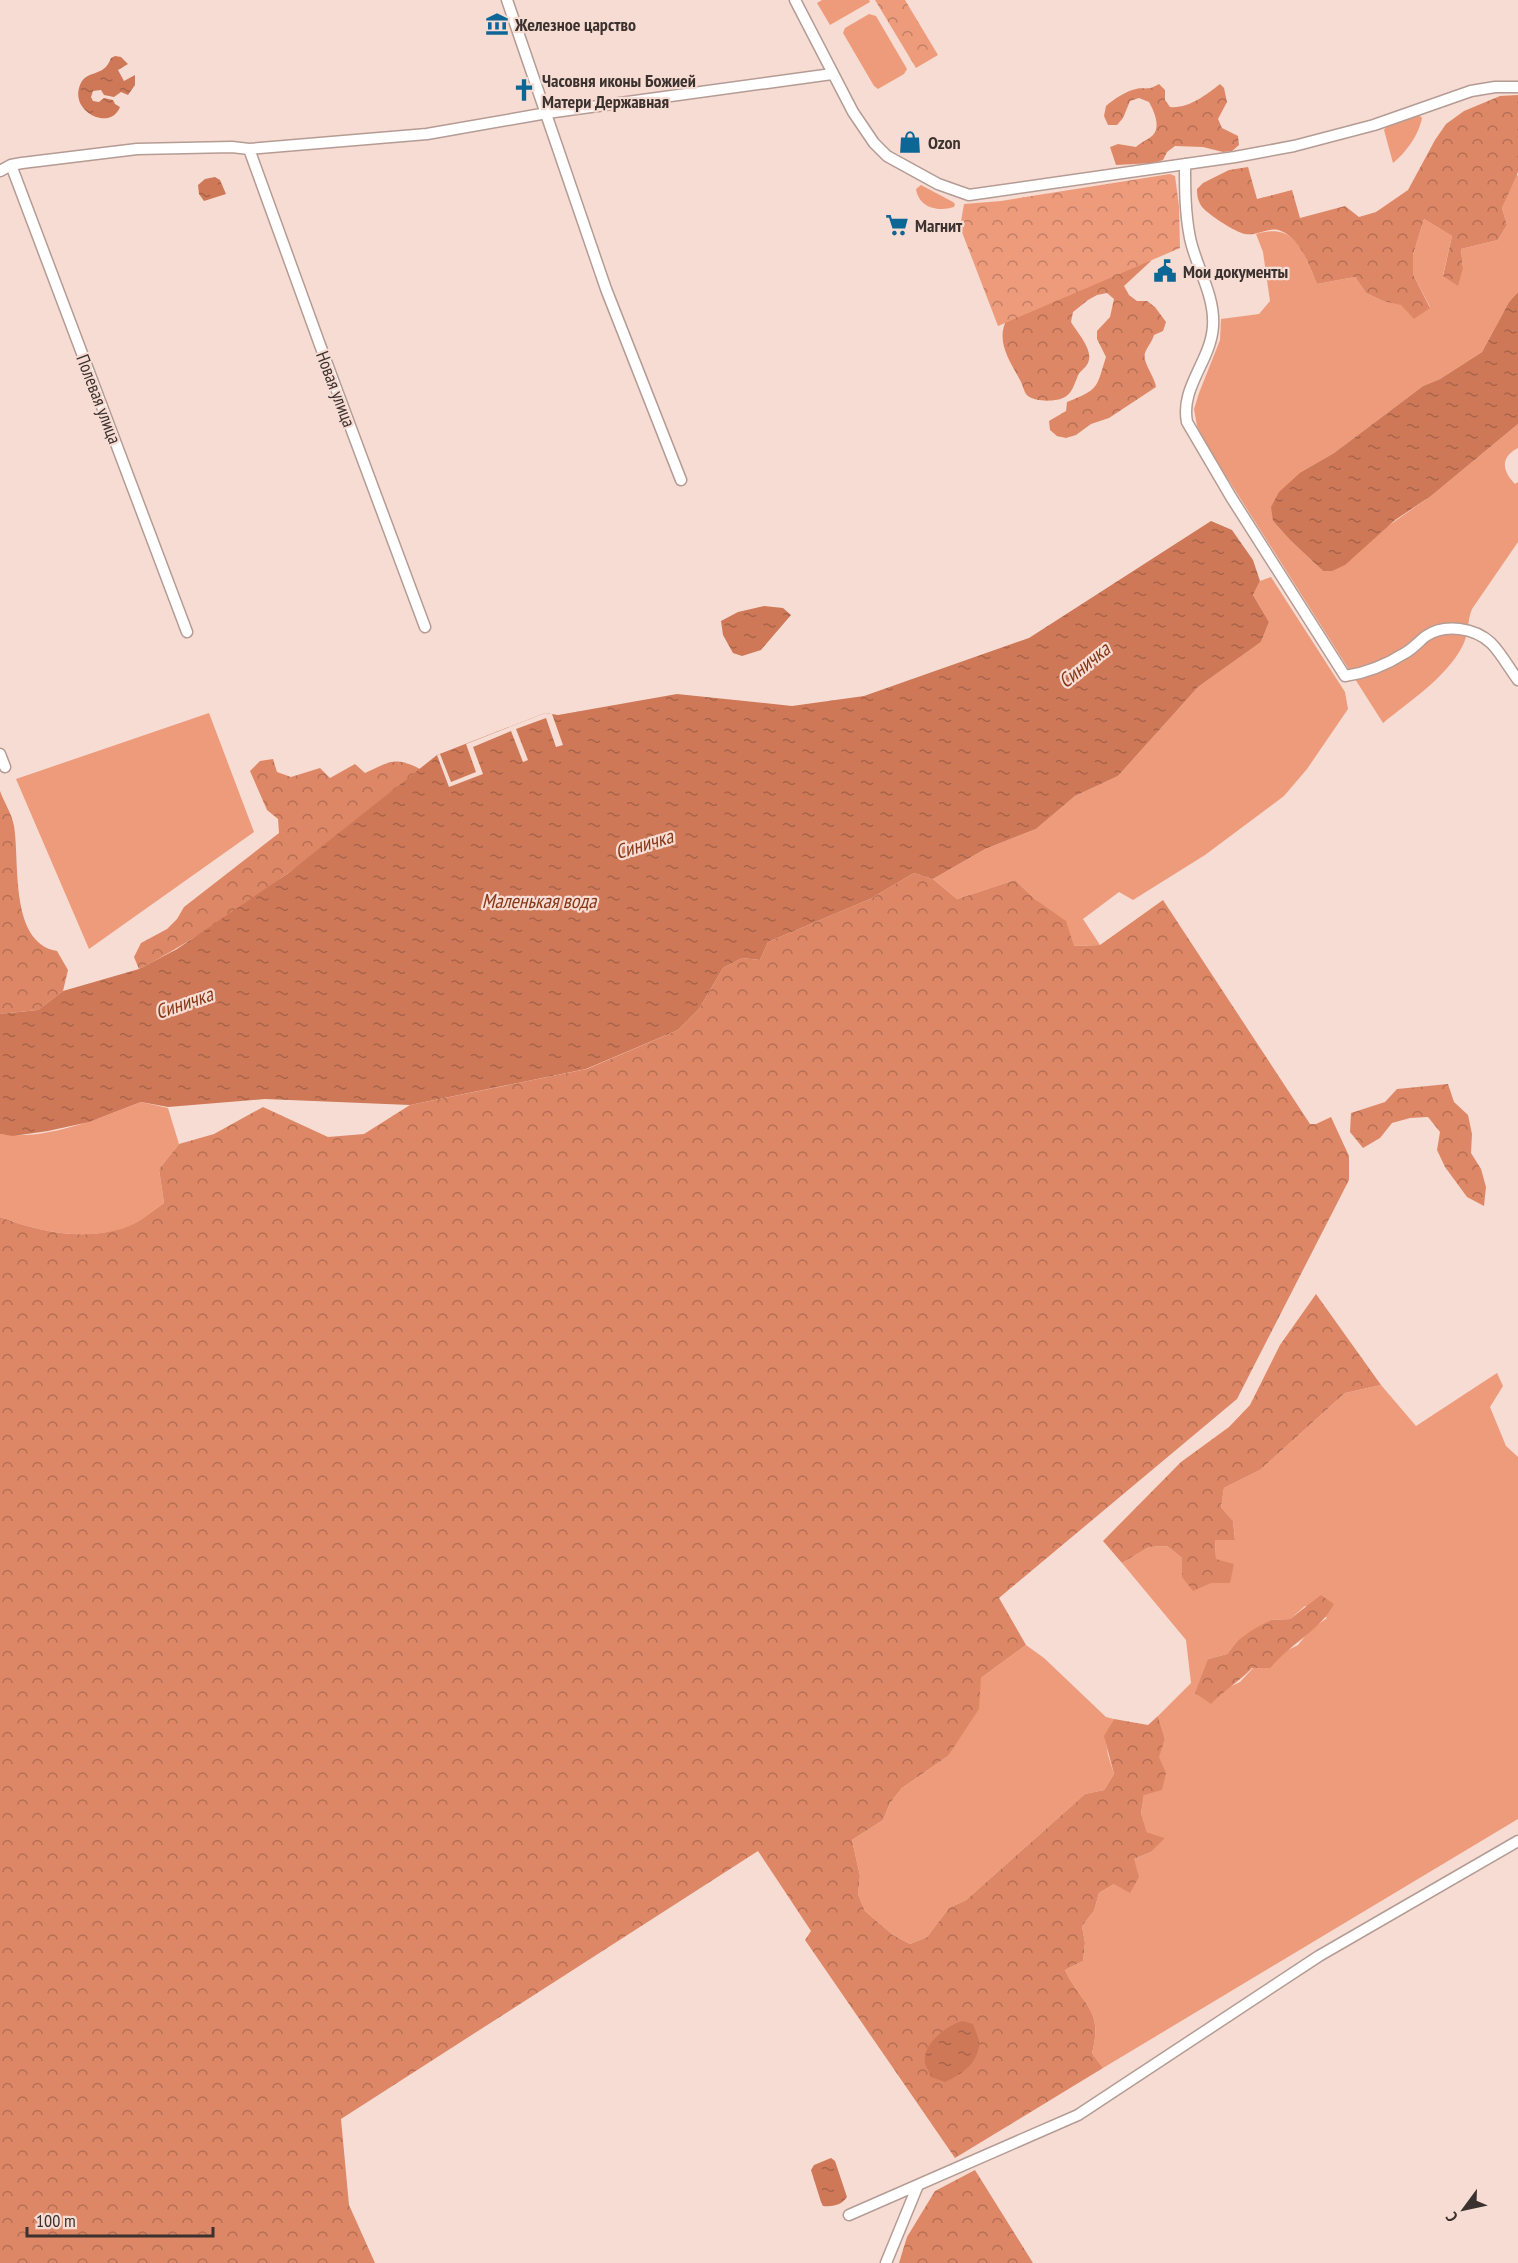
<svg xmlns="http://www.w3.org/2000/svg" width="1518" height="2263" viewBox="0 0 1518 2263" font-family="'PT Sans Narrow',sans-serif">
  <defs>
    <pattern id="forest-crowns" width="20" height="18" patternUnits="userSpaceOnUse" patternTransform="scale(1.5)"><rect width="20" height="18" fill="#de8766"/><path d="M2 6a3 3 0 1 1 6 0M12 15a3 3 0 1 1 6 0" fill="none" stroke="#b56f54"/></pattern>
    <pattern id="park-crowns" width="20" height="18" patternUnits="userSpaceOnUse" patternTransform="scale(1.5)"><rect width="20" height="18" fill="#ee9b7c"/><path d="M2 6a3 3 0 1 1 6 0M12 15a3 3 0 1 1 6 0" fill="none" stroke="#c27f66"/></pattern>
    <pattern id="water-ripples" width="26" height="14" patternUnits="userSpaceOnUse" patternTransform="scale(1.5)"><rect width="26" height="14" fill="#ce7858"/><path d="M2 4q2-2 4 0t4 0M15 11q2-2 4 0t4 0" fill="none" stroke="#a86349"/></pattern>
  </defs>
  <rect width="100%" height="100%" fill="#f6dcd3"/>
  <path fill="#ee9b7c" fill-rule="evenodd" d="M 822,0 L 869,0 L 870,2 L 830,25 L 817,3 Z
    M 869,14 L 876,16 L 907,69 L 904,74 L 878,89 L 874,86 L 843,33 L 845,28 Z
    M 1419,115 L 1422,118 C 1419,134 1406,153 1393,163 L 1384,130 L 1387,126 Z
    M 1516,173 L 1518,176 L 1518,292 L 1509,302 L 1482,352 L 1440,379 L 1423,386 L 1334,453 L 1301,472 L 1273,521 L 1290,540 L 1323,571 L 1431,496 L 1518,424 L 1518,448 C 1500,457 1502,471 1515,484 L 1518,482 L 1518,542 L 1472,609 C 1467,621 1469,633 1463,645 C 1447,677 1410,701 1383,723 L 1205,443 L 1197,426 L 1194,409 L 1199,393 L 1220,340 L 1221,319 L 1259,314 L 1270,301 L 1263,252 L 1256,234 C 1297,222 1303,253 1317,284 L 1355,277 L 1366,293 L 1383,301 L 1430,307 L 1413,274 L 1413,255 L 1424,219 L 1452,236 L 1443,275 L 1463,268 L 1461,249 L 1498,240 L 1507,225 L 1502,208 Z
    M 921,185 L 953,202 L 955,204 L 954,207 C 938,212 919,208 916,189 Z
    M 1271,577 L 1345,692 L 1348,709 L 1307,769 L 1284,796 L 1205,855 L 1133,900 L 1119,892 L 1083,919 L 1100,945 L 1073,946 L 1036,900 L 1015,880 L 957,899 L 933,879 L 985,849 L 1036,829 L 1075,796 L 1118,776 L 1198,687 L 1261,642 L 1269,622 L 1253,595 L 1260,581 Z
    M 209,713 L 254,832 L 89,949 L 16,779 Z
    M 141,1102 L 168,1108 L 179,1144 L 159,1169 L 164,1203 C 152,1211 138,1224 125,1228 C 83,1241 40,1232 0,1217 L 0,1134 C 45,1141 100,1118 141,1102 Z
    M 1497,1373 L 1503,1386 L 1490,1407 L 1506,1446 L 1518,1457 L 1518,1819 L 1103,2068 L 1092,2053 C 1104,2008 1082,2006 1065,1970 L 1083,1961 L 1085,1943 L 1082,1926 L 1094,1911 L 1099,1893 L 1114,1884 L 1134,1859 L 1151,1852 L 1164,1838 L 1147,1832 L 1141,1813 L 1144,1795 L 1165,1739 L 1158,1716 L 1191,1683 L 1186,1640 L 1122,1563 L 1149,1547 L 1167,1546 L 1182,1558 L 1182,1577 L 1211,1583 L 1230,1583 L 1216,1559 L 1215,1540 L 1235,1539 L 1233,1521 L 1221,1507 L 1224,1488 L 1260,1470 L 1345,1393 L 1381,1385 L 1416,1426 ZM 1305,1606 L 1327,1618 L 1310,1630 L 1298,1645 L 1282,1653 L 1271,1668 L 1253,1668 L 1240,1682 L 1223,1690 L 1208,1659 L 1227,1654 L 1238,1640 L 1271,1620 L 1290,1619 Z
    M 1026,1645 L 1044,1658 L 1106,1717 L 1114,1719 L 1105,1736 L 1108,1755 L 1114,1774 L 1104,1790 L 1085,1794 L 966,1900 L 949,1908 L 927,1937 L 910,1944 L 893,1935 L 865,1911 L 858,1894 L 860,1876 L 852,1840 L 883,1820 L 890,1803 L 902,1788 L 948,1756 L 981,1678 Z"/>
  <path fill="url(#forest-crowns)" d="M 1159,84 L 1165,90 L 1165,100 L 1170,107 C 1188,109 1206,95 1220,84 L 1224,88 L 1227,102 L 1218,119 L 1222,128 L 1238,136 L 1239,145 L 1232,151 L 1223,152 L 1203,147 L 1175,146 L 1167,152 L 1163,160 L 1154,163 L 1116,165 L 1110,147 L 1118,144 L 1136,147 C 1141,142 1148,140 1153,135 C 1161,126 1154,111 1149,102 L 1139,98 L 1130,101 L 1123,118 L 1117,125 L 1108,125 L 1104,116 L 1106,106 C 1114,99 1126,91 1136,89 C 1146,87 1148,91 1159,84 Z
    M 1518,95 L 1518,172 L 1502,208 L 1507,225 L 1498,240 L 1461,249 L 1463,268 L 1458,286 L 1443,276 L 1452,236 L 1424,219 L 1413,255 L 1413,274 L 1430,308 L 1414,319 L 1401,305 L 1383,301 L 1366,293 L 1355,277 L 1317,284 C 1309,266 1301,239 1281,231 C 1269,226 1258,236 1245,234 C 1235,232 1209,215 1202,207 C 1198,201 1197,196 1197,189 L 1203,183 L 1229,170 L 1248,167 L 1257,199 L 1292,190 L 1300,218 L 1345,206 L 1359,217 L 1376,212 L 1408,190 L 1435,140 L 1446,124 L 1464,111 L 1500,96 Z
    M 1149,251 L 1151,261 L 1124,286 L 1129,295 L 1137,301 L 1147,301 L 1155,307 L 1166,322 L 1163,331 L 1154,335 C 1152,342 1147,347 1145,353 C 1142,362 1155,377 1156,387 L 1109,418 L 1091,424 L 1076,435 L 1066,438 L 1057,436 L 1050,430 L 1049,421 L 1066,411 L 1067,402 C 1100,389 1096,388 1106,357 L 1097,339 L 1097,331 L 1110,317 L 1114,299 L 1107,293 L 1097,295 L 1088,300 L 1073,312 L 1071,322 C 1078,334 1094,350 1088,363 C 1085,369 1079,371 1077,378 C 1074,385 1072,393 1065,397 C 1057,402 1035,402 1028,396 C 1024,393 1023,385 1020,380 C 1010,361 995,341 1007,319 Z
    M 273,759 L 277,772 L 291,777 L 320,768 L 330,778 L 355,764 L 365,773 C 389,762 395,756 420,769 C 330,841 241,916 139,969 L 134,957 L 141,943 L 167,929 L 177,919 L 184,907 L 279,833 L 278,819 L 267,810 L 250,771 L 260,761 Z
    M 0,791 C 4,802 12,814 14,826 C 20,862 9,943 57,951 L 68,970 L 63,991 L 38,1010 L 0,1014 Z
    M 914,873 L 933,879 L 957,899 L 1015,880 L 1036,900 L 1066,921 L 1074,946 L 1100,945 L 1163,900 L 1310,1124 L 1316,1124 L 1331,1117 L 1349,1156 L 1349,1180 L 1237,1399 L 999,1598 L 1026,1645 L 981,1678 L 979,1709 L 948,1756 L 902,1788 L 890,1803 L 883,1820 L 852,1840 L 860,1876 L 858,1894 L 865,1911 L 893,1935 L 910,1944 L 927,1937 L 949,1908 L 966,1900 L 1085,1794 L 1104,1790 L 1114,1774 L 1104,1736 L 1114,1719 L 1148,1725 L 1158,1716 L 1165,1739 L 1159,1757 L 1166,1773 L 1162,1790 L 1144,1795 L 1141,1813 L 1147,1832 L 1165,1838 L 1151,1852 L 1134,1859 L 1139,1877 L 1130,1893 L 1114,1884 L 1099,1893 L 1094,1911 L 1082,1926 L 1085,1943 L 1083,1961 L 1065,1970 C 1082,2006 1104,2008 1092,2053 L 1103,2068 L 955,2158 L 805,1940 L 811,1931 L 758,1851 L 341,2119 L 349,2205 L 375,2263 L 0,2263 L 0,1217 C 40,1232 83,1241 124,1228 C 138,1224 152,1211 164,1203 L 159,1169 L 179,1144 L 214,1134 L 263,1107 L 328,1137 L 364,1134 L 410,1105 L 587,1069 L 678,1030 L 699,1009 L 723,968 L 742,958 L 760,960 L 768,942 L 870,899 Z
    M 1448,1084 L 1454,1102 L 1468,1115 L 1472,1134 L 1471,1153 L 1481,1169 L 1486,1187 L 1484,1206 L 1467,1197 L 1445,1167 L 1437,1150 L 1440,1132 L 1428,1117 L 1410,1118 L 1392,1123 L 1380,1138 L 1363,1148 L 1350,1132 L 1351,1113 L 1385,1102 L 1397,1089 Z
    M 1316,1294 L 1381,1385 L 1345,1393 L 1260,1470 L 1224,1488 L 1221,1507 L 1233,1521 L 1235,1540 L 1215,1540 L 1216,1559 L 1234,1564 L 1230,1583 L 1211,1583 L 1193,1591 L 1182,1577 L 1182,1558 L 1167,1546 L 1149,1547 L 1122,1563 L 1103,1541 L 1181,1462 L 1229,1427 L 1250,1405 L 1280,1345 Z
    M 1321,1595 L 1334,1604 C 1320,1631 1289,1644 1271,1668 L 1252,1668 C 1239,1682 1224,1690 1211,1704 L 1195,1693 L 1208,1659 L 1227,1654 L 1238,1640 L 1254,1629 L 1271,1620 L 1290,1619 Z
    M 975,2170 L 1033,2263 L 899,2263 L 907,2237 L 935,2191 Z"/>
  <path fill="url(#park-crowns)" d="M 875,0 L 905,0 L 938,55 L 916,68 Z
    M 1170,174 L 1175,176 L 1179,206 L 1180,248 L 998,326 L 960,227 L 964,204 L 1001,201 Z"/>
  <path fill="url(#water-ripples)" d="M 115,56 L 121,57 L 128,64 L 118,70 L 124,81 L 135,75 L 135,85 L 128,95 L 121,92 L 114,97 L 104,95 L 101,90 L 93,91 L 91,97 L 93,101 L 99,102 L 104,98 L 113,100 L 115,104 L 120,107 C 111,131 72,113 79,88 C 85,67 103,80 111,58 Z
    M 215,177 L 220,180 L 226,194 L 204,201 L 199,194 L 198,185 L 205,179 Z
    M 1518,292 L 1518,424 L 1431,496 L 1395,520 L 1345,565 L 1332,571 L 1323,571 L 1290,540 L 1273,521 L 1271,507 L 1279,492 L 1301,472 L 1334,453 L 1423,386 L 1440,379 L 1482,352 L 1509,302 Z
    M 1211,521 L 1232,530 L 1253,560 L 1260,581 L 1253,595 L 1269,622 L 1261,642 L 1198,687 L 1118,776 L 1075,796 L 1036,829 L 985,849 L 933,879 L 914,873 L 870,899 L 768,942 L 760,960 L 742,958 L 723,968 L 699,1009 L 678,1030 L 586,1069 L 410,1105 L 265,1099 L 168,1107 L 141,1102 L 89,1122 L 48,1131 L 13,1136 L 0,1134 L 0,1014 L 38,1010 L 63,991 L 139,969 L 177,949 L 287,874 L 437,755 L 545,713 L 558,715 L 677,694 L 792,706 L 864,696 L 1029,638 Z
    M 764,606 L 783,608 L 791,615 L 761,650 L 742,656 L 733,653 L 723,635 L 721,621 L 738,612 Z
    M 962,2021 L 973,2024 C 975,2030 979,2038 979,2043 C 978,2064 962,2074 945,2082 L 931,2077 C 930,2073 926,2067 925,2063 C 922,2044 946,2026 962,2021 Z
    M 831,2158 L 835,2161 L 847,2197 C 842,2205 832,2207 823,2206 L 821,2202 L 811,2170 L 814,2165 Z"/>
  <path fill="#f6dcd3" d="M 545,713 L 552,714 L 563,745 L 556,747 L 546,718 L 516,729 L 528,760 L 523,762 L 511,731 L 473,747 L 483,774 L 449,787 L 437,755 L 440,754 L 451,782 L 476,772 L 466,744 Z"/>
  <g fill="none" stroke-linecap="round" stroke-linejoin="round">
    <g stroke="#b49c94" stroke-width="13">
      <path id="street" d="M 507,0 L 606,289 L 681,480
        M 795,0 L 853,112 L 874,143 L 887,156 L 938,184 L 969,195 L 1235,157 L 1294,146 L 1374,125 L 1471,91 L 1495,87 L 1518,87
        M 249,149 L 320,345 L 425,627
        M 1185,164 C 1185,189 1185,213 1190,238 C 1196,267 1215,295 1213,326 C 1211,361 1180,387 1187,422 L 1231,497 L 1345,676 C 1367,673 1386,665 1405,653 C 1413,649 1419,641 1426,636 C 1445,623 1475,628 1491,643 C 1501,653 1509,668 1518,680
        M 11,165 L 187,632
        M 0,171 L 11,165 L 22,163 L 137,149 L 232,147 L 249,149 L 427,134 L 547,113 L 832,74
        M 0,754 L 5,767
        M 849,2215 L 1078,2115 L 1319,1956 L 1518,1841
        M 886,2263 L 918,2185"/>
    </g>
    <use href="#street" stroke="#fff" stroke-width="10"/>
  </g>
  <defs>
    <g id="museum-bare" transform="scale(1.8)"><path d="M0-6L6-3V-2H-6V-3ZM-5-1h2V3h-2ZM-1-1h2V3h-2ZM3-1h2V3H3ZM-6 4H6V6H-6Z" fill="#0c6696" stroke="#f6dcd3" stroke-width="2.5" paint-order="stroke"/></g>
    <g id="church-bare" transform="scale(1.8)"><path d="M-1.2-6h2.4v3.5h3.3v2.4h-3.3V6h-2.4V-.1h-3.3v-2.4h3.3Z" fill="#0c6696" stroke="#f6dcd3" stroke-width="2.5" paint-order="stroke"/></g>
    <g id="shop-bare" transform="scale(1.8)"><path d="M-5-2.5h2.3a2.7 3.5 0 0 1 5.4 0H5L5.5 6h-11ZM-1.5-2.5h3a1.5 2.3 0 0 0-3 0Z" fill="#0c6696" stroke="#f6dcd3" stroke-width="2.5" paint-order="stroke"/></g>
    <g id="supermarket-bare" transform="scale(1.8)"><path d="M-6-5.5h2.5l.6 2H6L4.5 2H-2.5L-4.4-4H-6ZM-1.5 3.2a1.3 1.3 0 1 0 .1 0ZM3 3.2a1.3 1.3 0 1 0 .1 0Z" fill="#0c6696" stroke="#f6dcd3" stroke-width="2.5" paint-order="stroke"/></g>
    <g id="civic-bare" transform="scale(1.8)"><path d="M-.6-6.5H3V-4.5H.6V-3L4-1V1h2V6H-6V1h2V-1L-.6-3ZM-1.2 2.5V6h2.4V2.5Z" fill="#0c6696" stroke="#f6dcd3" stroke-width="2.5" paint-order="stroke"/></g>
  </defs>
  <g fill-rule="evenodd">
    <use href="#museum-bare" x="497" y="24"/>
    <use href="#church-bare" x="524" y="90"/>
    <use href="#shop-bare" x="910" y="142"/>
    <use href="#supermarket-bare" x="897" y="225"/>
    <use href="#civic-bare" x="1165" y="271"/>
  </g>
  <g text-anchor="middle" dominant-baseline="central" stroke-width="4.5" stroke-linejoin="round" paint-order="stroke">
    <g font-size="18" font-weight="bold" fill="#3b312e" stroke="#f6dcd3" text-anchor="start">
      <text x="515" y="24">Железное царство</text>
      <text x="542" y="80">Часовня иконы Божией<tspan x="542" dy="21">Матери Державная</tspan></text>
      <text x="928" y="142">Ozon</text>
      <text x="915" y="225">Магнит</text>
      <text x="1183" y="271">Мои документы</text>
    </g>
    <g font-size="18" fill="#3b312e" stroke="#f6dcd3">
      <text transform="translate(336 389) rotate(69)">Новая улица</text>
      <text transform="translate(99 399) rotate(69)">Полевая улица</text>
    </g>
    <g font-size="20" font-style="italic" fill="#863716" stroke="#f6dcd3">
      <text transform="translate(1084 665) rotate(-39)">Синичка</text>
      <text transform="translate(644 844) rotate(-17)">Синичка</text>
      <text x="539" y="901">Маленькая вода</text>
      <text transform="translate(184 1003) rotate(-19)">Синичка</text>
    </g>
  </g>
  <g transform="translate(1464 2209) rotate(237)" stroke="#f6dcd3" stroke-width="4.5" paint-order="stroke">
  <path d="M0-4.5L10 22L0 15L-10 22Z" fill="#3b312e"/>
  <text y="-9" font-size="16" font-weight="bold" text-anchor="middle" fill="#3b312e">С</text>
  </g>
  <path d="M27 2227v9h186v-9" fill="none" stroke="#3b312e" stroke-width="3"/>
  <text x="36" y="2227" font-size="18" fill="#3b312e" stroke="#f6dcd3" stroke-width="4.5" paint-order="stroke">100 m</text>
</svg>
